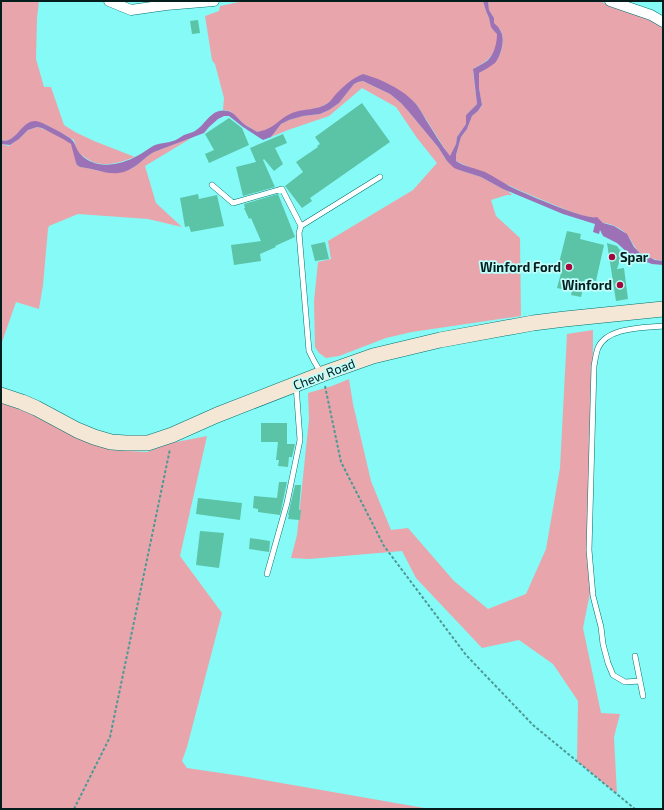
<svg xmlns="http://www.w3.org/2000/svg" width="664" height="810" viewBox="0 0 664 810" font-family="'Exo 2',sans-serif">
  <rect width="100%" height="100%" fill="#86faf6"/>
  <path fill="#e8a6ac" d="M 1,1 L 39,1 L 37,18 L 36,59 L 44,87 L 51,87 L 64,125 L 75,132 L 94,141 L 135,157 C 119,163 101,169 86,158 C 83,156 79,154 77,150 C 75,147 75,143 74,140 L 45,124 L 28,123 C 20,129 12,144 1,140 Z
    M 244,1 L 483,1 L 486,11 L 489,18 L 490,22 L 494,31 L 498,34 C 497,52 490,61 474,68 L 473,72 L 477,104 L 466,115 L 466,124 L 457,137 L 456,144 L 450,157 L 417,105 C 401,89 384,83 363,74 L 336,95 L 331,101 L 321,107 L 287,116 L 273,127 L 265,131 L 257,132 L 244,124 L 230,111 L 223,110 L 224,98 L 215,64 L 212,60 L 205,16 L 219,11 L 220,6 Z
    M 488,1 L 596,1 L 610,4 L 663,25 L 663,261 C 655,260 645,257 639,252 C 634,247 632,241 628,236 C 623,229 611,223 603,223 L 597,218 L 594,218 L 584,216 L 569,211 L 521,191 L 456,161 L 456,155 L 461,137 L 467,129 L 472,116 L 478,111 L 482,106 L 479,88 L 479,73 C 490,66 499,62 502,48 C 503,43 503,38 502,33 C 501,29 496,26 494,23 L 494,18 L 489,10 Z
    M 363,81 L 390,94 L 401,103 L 409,112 L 438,147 L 447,161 L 459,170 L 481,177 L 509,192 L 512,195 L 507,195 L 491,200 L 496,216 L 520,238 L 521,316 L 412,332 L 386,338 L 339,356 L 326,358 L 319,353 L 315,347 L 314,301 L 318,262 L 331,259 L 328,241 L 413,190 L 437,163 L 417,138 L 396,107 L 362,88 L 329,116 L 288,130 L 271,137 L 281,124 L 289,120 L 303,116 L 320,114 L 329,110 L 339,103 L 354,84 L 358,82 Z
    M 37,127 C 43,128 67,139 71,144 C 75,150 74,159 77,165 L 80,167 C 100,169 114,179 134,167 C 141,163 146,156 154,152 L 193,137 L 145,166 L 156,203 L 182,227 L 148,219 L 78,214 L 49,226 L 48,229 L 43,285 L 39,309 L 16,302 L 1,345 L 1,144 L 9,146 L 19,139 L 28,130 Z
    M 593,330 L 592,583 L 583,628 L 601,713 L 620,714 L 614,737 L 617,794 L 577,761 L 578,701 L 553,664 L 519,640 L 482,648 L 416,578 L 402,551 L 309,559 L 291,558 L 297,535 L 309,419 L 308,393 L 332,386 L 349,379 L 353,404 L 371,481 L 391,530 L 408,528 L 454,581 L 488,609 L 526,594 L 546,549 L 560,468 L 567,334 Z
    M 1,402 L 29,413 L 73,436 L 111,450 L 147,452 L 171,443 L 207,436 L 180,556 L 222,613 L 187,747 L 182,761 L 187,768 L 241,776 L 430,809 L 1,809 Z"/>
  <path fill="#9d71b5" d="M 483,1 L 488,1 L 489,10 L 494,18 L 494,23 C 496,25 499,27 500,30 C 506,38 501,56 495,63 C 490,67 484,70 479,73 L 479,88 L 482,105 L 478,111 L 472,116 L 467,129 L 461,137 L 456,155 L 456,161 C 465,167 475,168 485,172 C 493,176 501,181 509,186 C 521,192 587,221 597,217 L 603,223 L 614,226 L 627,234 L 634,247 L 640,253 L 655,260 L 663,261 L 663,265 L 652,264 L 641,260 L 630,255 L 617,243 L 603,236 L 600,230 L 599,234 L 593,232 L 595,224 L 563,214 L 503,189 L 481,177 L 459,170 L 454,168 L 447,161 L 438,147 L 409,112 L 401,103 L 390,94 L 363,81 L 358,82 L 354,84 L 339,103 L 329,110 L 320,114 L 303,116 L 289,120 L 281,124 L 271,137 L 263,140 L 243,127 L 229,116 L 224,116 L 218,119 L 209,127 L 204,133 L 154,152 C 146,156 141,163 134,167 C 114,180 100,169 80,167 L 77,165 L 76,163 L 71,144 L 63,139 L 42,128 L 37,127 L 28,130 L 19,139 L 10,145 L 1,144 L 1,140 C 16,145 21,120 36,121 C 45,123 62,133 70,138 C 75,142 75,146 78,151 C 81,156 87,160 92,162 C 105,168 125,163 137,156 C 143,153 149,148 155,145 C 161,143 167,143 173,141 C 177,140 180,137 184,135 C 187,134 190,133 193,132 C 206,126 210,107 228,111 C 234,112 239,120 244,124 C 248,127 253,129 257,132 C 275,129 278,119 292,113 C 304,108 317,111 328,103 C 331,101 333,97 336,94 C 344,86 352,78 363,74 C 381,79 404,90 416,104 C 420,109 423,115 426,120 C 434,132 441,145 450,156 L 456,144 L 457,137 L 466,124 L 466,115 L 477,104 L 473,69 C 478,66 483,64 487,61 C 494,55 497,43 497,34 L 494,31 L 491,27 L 489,18 L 486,11 Z"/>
  <path fill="#5bc3a6" d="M 198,20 L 200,33 L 192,34 L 190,21 Z
    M 362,103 L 390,142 L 310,198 L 312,201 L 302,208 L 285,186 L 303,172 L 296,162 L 318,147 L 317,146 L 320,144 L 315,137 Z
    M 229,118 L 242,128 L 249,145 L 209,163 L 205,154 L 214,150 L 205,134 Z
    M 283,134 L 287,143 L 275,148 L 283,164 L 274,171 L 264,159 L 263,160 L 275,187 L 243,196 L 236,167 L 256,162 L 250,148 Z
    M 198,194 L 199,199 L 217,195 L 224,226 L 191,232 L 189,226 L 185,227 L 180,198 Z
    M 278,194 L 295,237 L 275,246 L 276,247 L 260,254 L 261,261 L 234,265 L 231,245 L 261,241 L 251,218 L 249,219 L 244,208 L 245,208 L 244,204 Z
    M 567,231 L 581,234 L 580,239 L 604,245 L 596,281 L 585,279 L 581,297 L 571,295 L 572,291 L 557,288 L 561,273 L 557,271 Z
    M 325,242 L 329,259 L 315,261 L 311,245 Z
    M 607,243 L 617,246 L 622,253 L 617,269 L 624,268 L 628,299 L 616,301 Z
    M 261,423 L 287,423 L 287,444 L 295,444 L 292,457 L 289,457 L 288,467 L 278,466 L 279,460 L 276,460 L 278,442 L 261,442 Z
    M 279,482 L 287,482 L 280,515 L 258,512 L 258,509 L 253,508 L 254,496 L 277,498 Z
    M 295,485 L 301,485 L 299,510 L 301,510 L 300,520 L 288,519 L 289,515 L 288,515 Z
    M 198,498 L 242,503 L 240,520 L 196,514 Z
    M 200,531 L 224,533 L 219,568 L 196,565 Z
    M 250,538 L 270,541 L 269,552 L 249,549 Z"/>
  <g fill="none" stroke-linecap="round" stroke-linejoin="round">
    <g stroke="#00706e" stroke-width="6">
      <path id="lane" d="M 212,185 L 233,203 L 282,189 L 301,226
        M 321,373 L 314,361 L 309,351 L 299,233 L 301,226 L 380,177
        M 267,574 L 287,503 L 300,440 L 296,385
        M 635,656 L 643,696
        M 640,681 L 625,682 L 613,675 L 608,663 L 603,644 L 601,627 L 593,596 L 589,550 L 594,366 C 595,361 596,353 598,348 C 607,327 643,328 663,326"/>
    </g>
    <g stroke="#00706e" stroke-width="11">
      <path id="street" d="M 109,1 L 131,10 L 166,5 L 214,1
        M 610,1 L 651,15 L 663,22"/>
    </g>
    <g stroke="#00706e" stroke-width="16">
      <path id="secondary" d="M 1,395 L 22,402 L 36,408 L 77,430 L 94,437 L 111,442 L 126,443 L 148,443 L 172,435 L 217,415 L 322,374 L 373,356 L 440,340 L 533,323 L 565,319 L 663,309"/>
    </g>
    <path stroke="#4d9996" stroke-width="2" stroke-dasharray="3 2" stroke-linecap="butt" d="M 325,386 L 341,462 L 384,546 L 466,655 L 533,725 L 635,809
      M 74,809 L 110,737 L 170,449"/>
    <use href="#lane" stroke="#fff" stroke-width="5"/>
    <use href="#street" stroke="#fff" stroke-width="10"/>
    <use href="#secondary" stroke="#f5e7d5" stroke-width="15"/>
  </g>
  <g fill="#a3073a" stroke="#bffffc" stroke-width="1.5">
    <circle cx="612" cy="257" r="4"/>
    <circle cx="569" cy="267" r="4"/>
    <circle cx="620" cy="285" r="4"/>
  </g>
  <g text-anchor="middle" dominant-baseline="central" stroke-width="3.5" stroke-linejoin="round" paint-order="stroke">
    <g font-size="13" font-weight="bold" fill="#041e1d" stroke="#bffffc" text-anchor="end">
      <text x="620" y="257" text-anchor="start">Spar</text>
      <text x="561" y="267">Winford Ford</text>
      <text x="612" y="285">Winford</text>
    </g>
    <g font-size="13" fill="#041e1d" stroke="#bffffc">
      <text transform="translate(324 374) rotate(-21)">Chew Road</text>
    </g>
  </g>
  <rect width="664" height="810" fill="none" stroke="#041e1d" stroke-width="4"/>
</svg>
